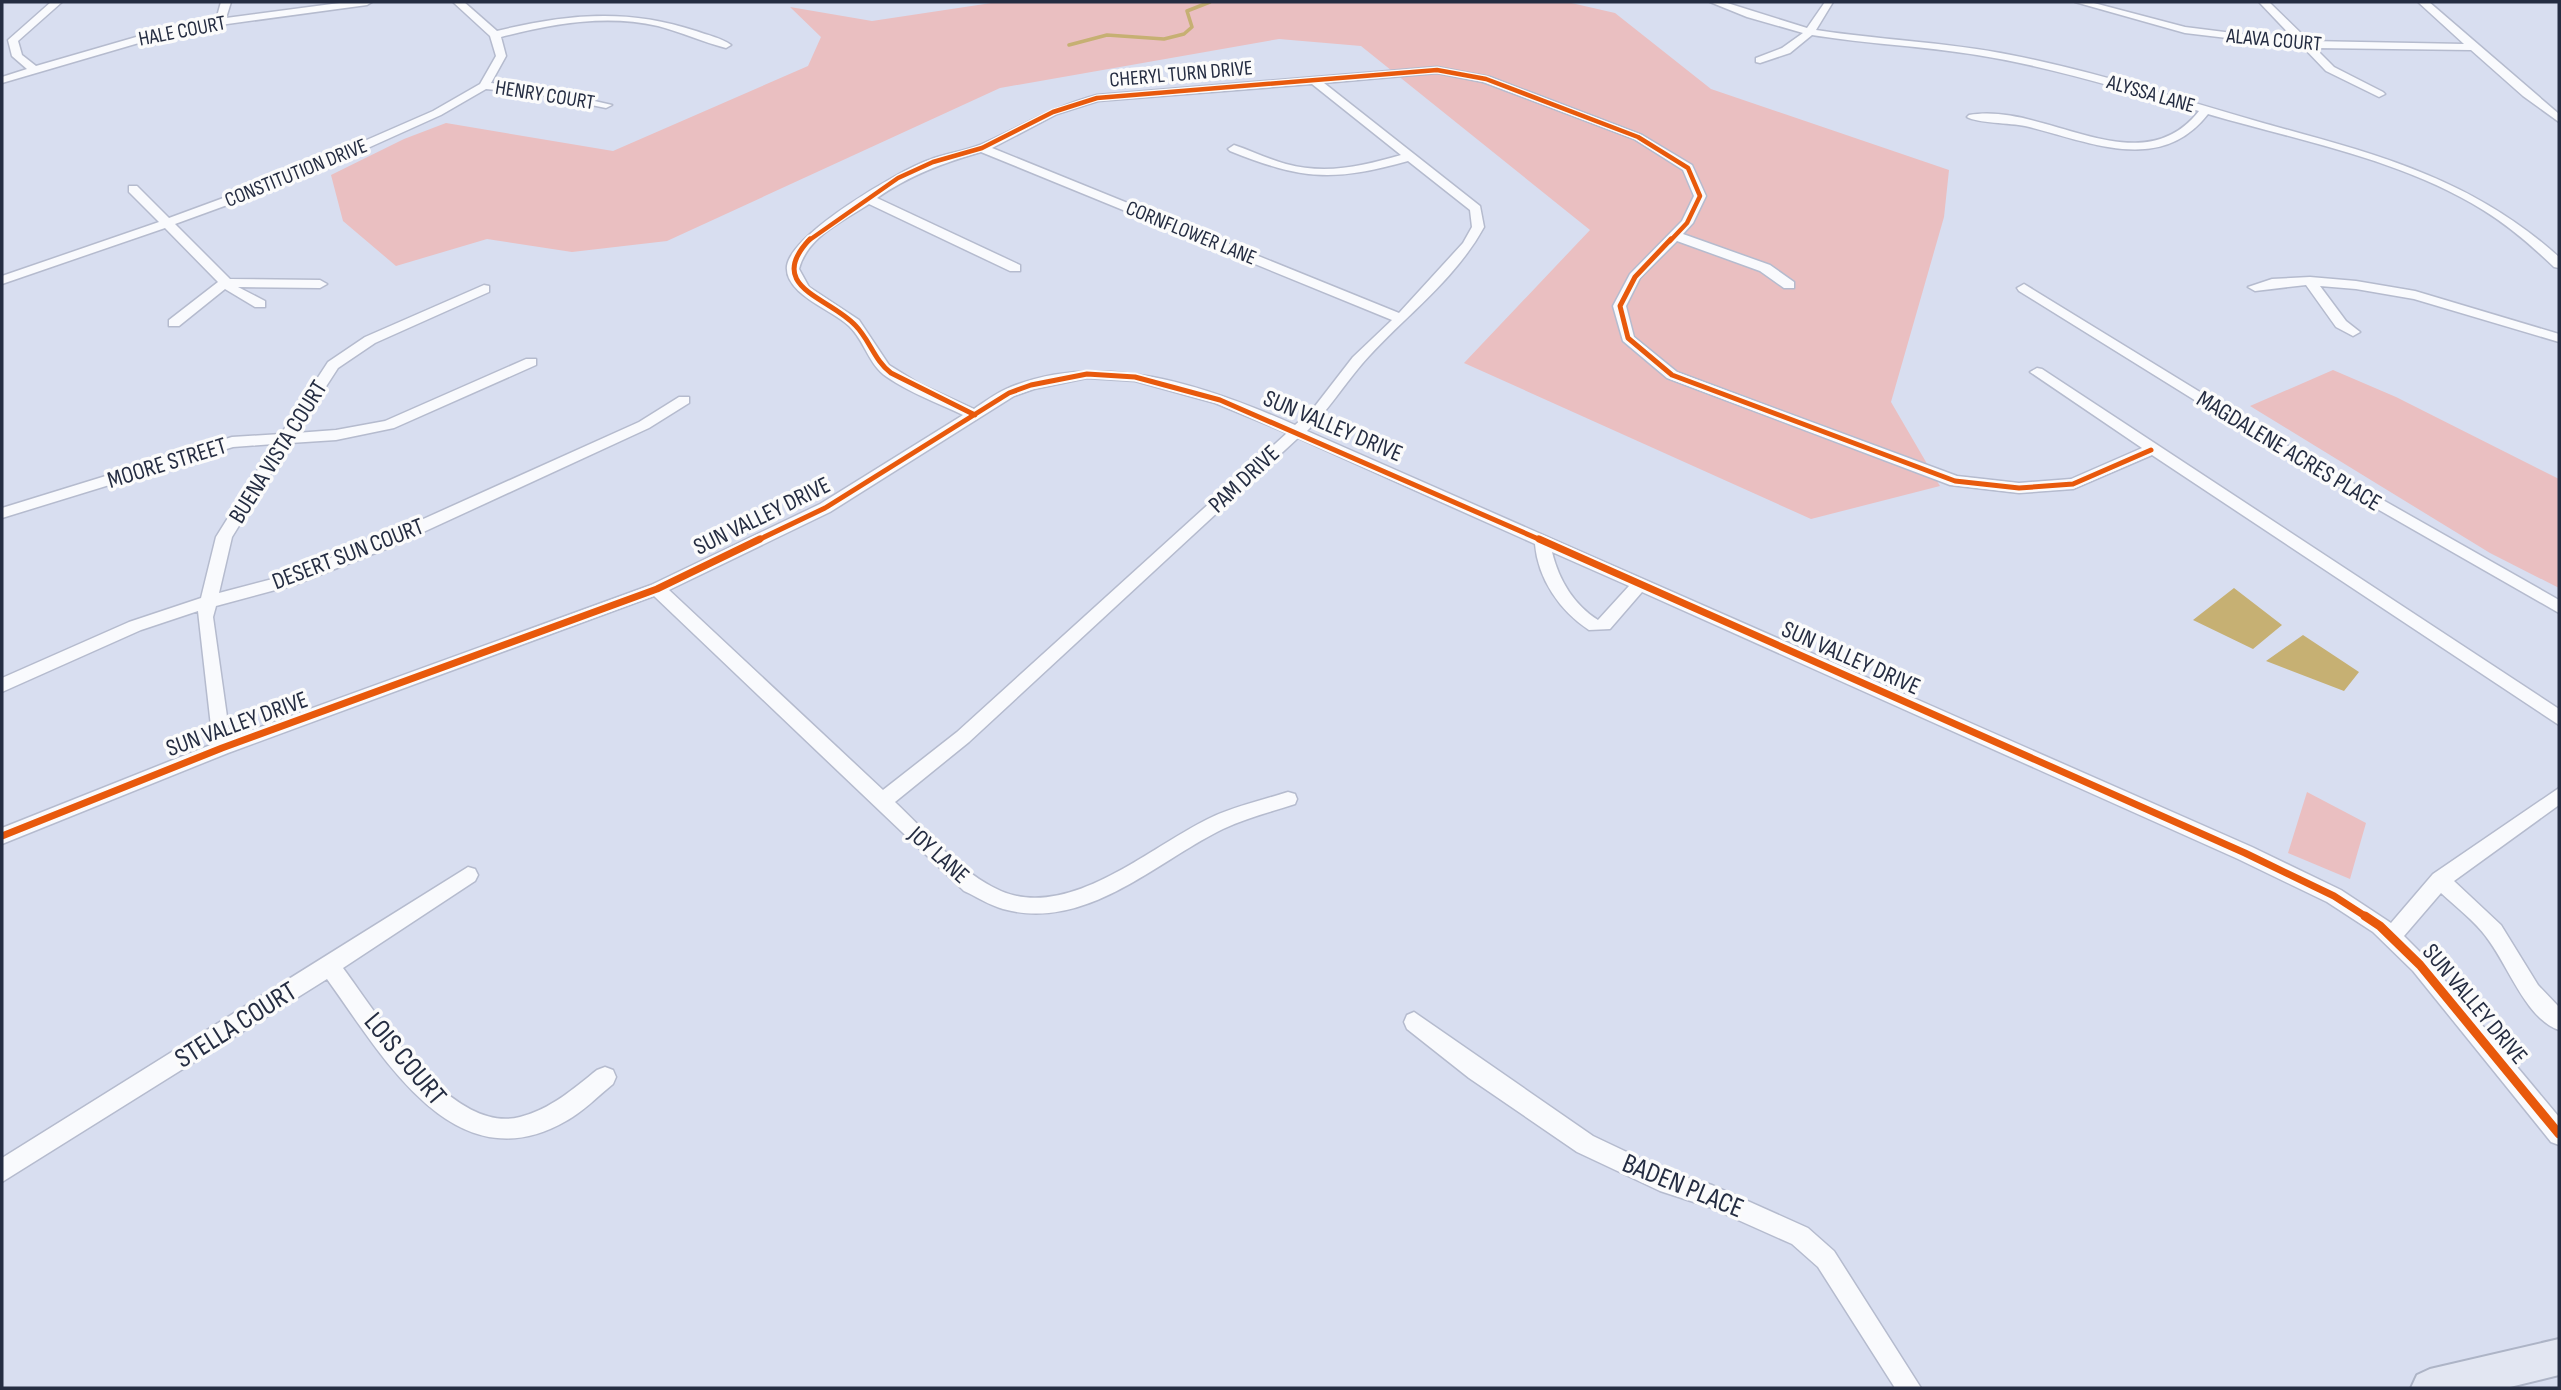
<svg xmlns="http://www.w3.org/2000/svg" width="2561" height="1390" viewBox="0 0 2561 1390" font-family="'Sofia Sans Condensed',sans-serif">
  <rect width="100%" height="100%" fill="#d8def0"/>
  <path fill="#eabfc1" d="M 998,2 L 1567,2 L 1615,13 L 1711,89 L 1949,170 L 1944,217 L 1891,402 L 1940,486 L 1811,519 L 1464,363 L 1590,230 L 1361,46 L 1279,39 L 1000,88 L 667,241 L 572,252 L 487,239 L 396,266 L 343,221 L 331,175 L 404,139 L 446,123 L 613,151 L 808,66 L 821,37 L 790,7 L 872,21 Z
    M 2333,370 L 2396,397 L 2559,479 L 2559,588 L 2490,553 L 2250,406 Z
    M 2307,792 L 2366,823 L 2350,879 L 2288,853 Z"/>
  <path fill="#c6b073" d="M 2234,588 L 2282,625 L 2253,649 L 2193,620 Z
    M 2303,635 L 2359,672 L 2344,691 L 2266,661 Z"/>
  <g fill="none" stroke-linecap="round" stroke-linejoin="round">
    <path stroke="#c6b073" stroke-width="3.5" d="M 1069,45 L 1107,35 L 1164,39 L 1184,34 L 1192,27 L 1187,11 L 1210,2"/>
    <g stroke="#b5bbce" stroke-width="3">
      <path id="minor" d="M 51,2 L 62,2 L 18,41 L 22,55 L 36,66 L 143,35 L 216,20 L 221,2 L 231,2 L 226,18 L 347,2 L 372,2 L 367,5 L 220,25 L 149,40 L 2,83 L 2,77 L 27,69 L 12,56 L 8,40 Z
        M 453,2 L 464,2 L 497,31 C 566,14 628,8 696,31 C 707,35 722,38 731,45 L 726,48 C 703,42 681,32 658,26 C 605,14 552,24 501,37 L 506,56 L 491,83 L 542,89 L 612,105 L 606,108 L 542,95 L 486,89 L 441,115 L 299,179 L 175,224 L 230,279 L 320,280 L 327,284 L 320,288 L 238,287 L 265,301 L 265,307 L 255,307 L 225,289 L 179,326 L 169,326 L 169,320 L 218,282 L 165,228 L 2,284 L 2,276 L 159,222 L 129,192 L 129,186 L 137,186 L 169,218 L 291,173 L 433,111 L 480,84 L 496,56 L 490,36 Z
        M 1710,2 L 1724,2 L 1807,28 L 1825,2 L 1833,2 L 1816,30 C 1881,40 1947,42 2011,55 C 2097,72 2179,99 2263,123 C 2375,154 2470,177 2559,257 L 2559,268 L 2554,267 C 2532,246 2509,226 2483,210 C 2401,159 2300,141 2208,114 C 2160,176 2088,141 2025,126 C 2011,123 1976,123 1967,117 L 1969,115 C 2043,101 2140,187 2199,111 C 2125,90 2052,67 1977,55 C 1922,46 1867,44 1812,35 L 1790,53 L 1760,63 L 1756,62 L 1756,58 L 1782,48 L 1803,33 L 1747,17 Z
        M 2075,2 L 2090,2 L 2185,27 L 2296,41 L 2259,2 L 2269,2 L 2309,41 L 2464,44 L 2418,2 L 2429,2 L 2559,114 L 2559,122 L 2523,96 L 2471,50 L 2315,48 L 2334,67 L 2383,92 L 2385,94 L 2379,97 L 2326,71 L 2303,47 L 2185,33 Z
        M 1437,67 L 1490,77 L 1642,135 L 1692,165 L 1706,196 L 1693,223 L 1683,234 L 1770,265 L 1794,282 L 1794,288 L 1784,288 L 1760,271 L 1677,241 L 1640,278 L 1626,306 L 1634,337 L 1677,372 L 1957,476 L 2019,483 L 2071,479 L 2142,448 L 2030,372 L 2037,368 L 2042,369 L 2559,709 L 2559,725 L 2152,455 L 2073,489 L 2019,493 L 1950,485 L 1667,378 L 1623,341 L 1613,306 L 1630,274 L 1682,221 L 1694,196 L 1683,170 L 1634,139 L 1483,82 L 1437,73 L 1324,83 L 1480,206 L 1484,227 C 1454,282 1402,318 1362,364 C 1343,386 1328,411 1307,431 L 2252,847 L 2341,890 L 2391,923 L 2433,874 L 2559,788 L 2559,805 L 2454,881 L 2501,925 L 2538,985 L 2559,1007 L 2559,1030 C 2526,1019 2508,965 2487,938 C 2475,921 2456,907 2441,893 L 2404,936 L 2427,959 L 2559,1117 L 2559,1145 L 2551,1142 L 2413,971 L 2373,932 L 2327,902 L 2238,859 L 1642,592 L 1610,629 L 1589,630 C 1560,611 1538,579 1535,544 L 1298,438 L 969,742 L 895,802 C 927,832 960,873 1001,891 C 1071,921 1153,844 1212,817 C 1236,806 1263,800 1288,792 L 1295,794 L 1297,799 L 1295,804 C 1271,812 1246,818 1223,829 C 1155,862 1086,932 1003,909 C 989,905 977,897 964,891 L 654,596 L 228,753 L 2,844 L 2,828 L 213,744 L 198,611 L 141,630 L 2,692 L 2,678 L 129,622 L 201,598 L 216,537 L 274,444 L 233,447 L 2,518 L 2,508 L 232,437 L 281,434 L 328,362 L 365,337 L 484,285 L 489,286 L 489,292 L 375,343 L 338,368 L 296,433 L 336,430 L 385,421 L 526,359 L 536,359 L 536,365 L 394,428 L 336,440 L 290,443 L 232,537 L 219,593 L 284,576 L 381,538 L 639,422 L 679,397 L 689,397 L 689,403 L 649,428 L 393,546 L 294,585 L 216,606 L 213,617 L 230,738 L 651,585 L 820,504 L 963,415 C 938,403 910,393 887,377 C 868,364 865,341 849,326 C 833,310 784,294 787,266 C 791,234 898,171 929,160 C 945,153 963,152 980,145 C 1020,127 1055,106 1097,95 ZM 1312,84 L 1401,155 C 1363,166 1326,175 1286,164 C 1268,159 1252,151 1234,145 L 1228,149 L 1230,151 C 1302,180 1333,182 1408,161 L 1470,210 L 1472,227 L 1463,243 L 1399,313 L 992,148 L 1057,114 L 1098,101 ZM 981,152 L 1392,320 L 1353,357 L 1312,410 L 1295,425 C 1206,386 1100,348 1006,389 C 995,394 984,402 974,409 L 918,383 L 889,365 L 859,320 L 809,287 L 799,269 C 807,237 843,221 869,204 L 1010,271 L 1020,271 L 1020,265 L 877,198 C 910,175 943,163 981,152 ZM 1087,378 L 1135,381 L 1215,403 L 1287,433 L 957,732 L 883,790 L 669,590 L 830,512 L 1014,396 L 1034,389 ZM 1552,552 L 1629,586 L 1598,620 C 1573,604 1559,580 1552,552 Z
        M 2310,277 L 2356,281 L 2415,291 L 2559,334 L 2559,342 L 2414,299 L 2356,289 L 2320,286 L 2346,321 L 2360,332 L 2353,336 L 2336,327 L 2306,285 L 2255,291 L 2248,287 L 2272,279 Z
        M 2024,284 L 2293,449 L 2559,600 L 2559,613 L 2283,455 L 2019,291 L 2017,288 Z
        M 468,867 L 475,869 L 478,875 L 475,881 L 343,968 C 378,1015 451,1135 520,1117 C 551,1109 573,1089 597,1070 L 605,1067 L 613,1070 L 616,1077 L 613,1084 C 598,1096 583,1112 566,1121 C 454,1186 382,1055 327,979 L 2,1182 L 2,1158 Z
        M 1414,1012 L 1593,1136 L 1671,1173 L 1712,1185 L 1808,1228 L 1834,1251 L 1921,1388 L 1895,1388 L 1818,1267 L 1792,1244 L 1709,1207 L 1660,1191 L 1577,1152 L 1469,1078 L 1407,1029 L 1404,1022 L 1407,1015 Z"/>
    </g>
    <g stroke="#adb4c6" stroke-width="4">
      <path id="highway" d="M 2559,1339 L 2559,1375 L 2506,1388 L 2411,1388 L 2417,1375 L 2430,1369 Z"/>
    </g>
    <use href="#minor" fill="#f9fafd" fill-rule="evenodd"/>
    <use href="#highway" fill="#e2e6f2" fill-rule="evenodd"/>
    <g stroke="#fbfbfb" stroke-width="7">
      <path id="cycleway-far3" d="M 808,241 L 898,178 L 933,162 L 982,148 L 1053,112 L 1097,98 L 1437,70 L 1486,79 L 1638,137 L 1688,168 L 1700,196 L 1687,223 L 1670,241"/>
    </g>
    <g stroke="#fbfbfb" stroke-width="9">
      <path id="cycleway-far2" d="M 810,239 C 764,287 829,297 855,325 C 870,340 874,360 891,373 L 975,415
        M 1671,239 L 1635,277 L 1620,306 L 1628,338 L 1672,375 L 1955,481 L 2019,488 L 2073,484 L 2151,450
        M 756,541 L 825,508 L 1009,393 L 1031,385 L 1087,374 L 1135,377 L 1220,400 L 1543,541"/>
    </g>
    <g stroke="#fbfbfb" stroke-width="11">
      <path id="cycleway-far1" d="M 1539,539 L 2245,853 L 2334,896 L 2368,918
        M 2,836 L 222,748 L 657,589 L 760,539"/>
    </g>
    <g stroke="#fbfbfb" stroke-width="13">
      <path id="cycleway" d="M 2365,916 L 2380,926 L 2420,965 L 2559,1134"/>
    </g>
    <use href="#cycleway-far3" stroke="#e8590c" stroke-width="4.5"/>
    <use href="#cycleway-far2" stroke="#e8590c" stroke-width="5"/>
    <use href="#cycleway-far1" stroke="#e8590c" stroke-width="7"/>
    <use href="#cycleway" stroke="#e8590c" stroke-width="9"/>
  </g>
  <g text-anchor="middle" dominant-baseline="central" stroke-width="7" stroke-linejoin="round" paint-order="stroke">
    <g font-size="21" fill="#252d42" stroke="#fbfbfb">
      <text transform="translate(182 31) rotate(-11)">HALE COURT</text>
      <text transform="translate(2274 40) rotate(5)">ALAVA COURT</text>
      <text transform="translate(1181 74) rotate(-5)">CHERYL TURN DRIVE</text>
      <text transform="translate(2151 94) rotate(16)">ALYSSA LANE</text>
      <text transform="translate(545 95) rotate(9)">HENRY COURT</text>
      <text transform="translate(296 173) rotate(-22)">CONSTITUTION DRIVE</text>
      <text transform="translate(1191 233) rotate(22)">CORNFLOWER LANE</text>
    </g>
    <g font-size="24" fill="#252d42" stroke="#fbfbfb">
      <text transform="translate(1333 426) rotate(23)">SUN VALLEY DRIVE</text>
      <text transform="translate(2289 451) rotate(31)">MAGDALENE ACRES PLACE</text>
      <text transform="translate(278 452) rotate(-58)">BUENA VISTA COURT</text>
      <text transform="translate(167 463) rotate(-17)">MOORE STREET</text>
      <text transform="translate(1244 479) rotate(-43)">PAM DRIVE</text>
      <text transform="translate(762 516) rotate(-26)">SUN VALLEY DRIVE</text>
      <text transform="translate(348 554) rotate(-21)">DESERT SUN COURT</text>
      <text transform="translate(1851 658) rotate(24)">SUN VALLEY DRIVE</text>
      <text transform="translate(237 724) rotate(-20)">SUN VALLEY DRIVE</text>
      <text transform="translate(939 855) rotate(42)">JOY LANE</text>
      <text transform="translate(2475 1004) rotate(50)">SUN VALLEY DRIVE</text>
    </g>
    <g font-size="28" fill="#252d42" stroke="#fbfbfb">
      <text transform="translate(236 1025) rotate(-32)">STELLA COURT</text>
      <text transform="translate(405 1059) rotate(50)">LOIS COURT</text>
      <text transform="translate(1683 1186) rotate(22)">BADEN PLACE</text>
    </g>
  </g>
  <rect width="2561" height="1390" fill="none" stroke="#252d42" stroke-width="7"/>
</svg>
